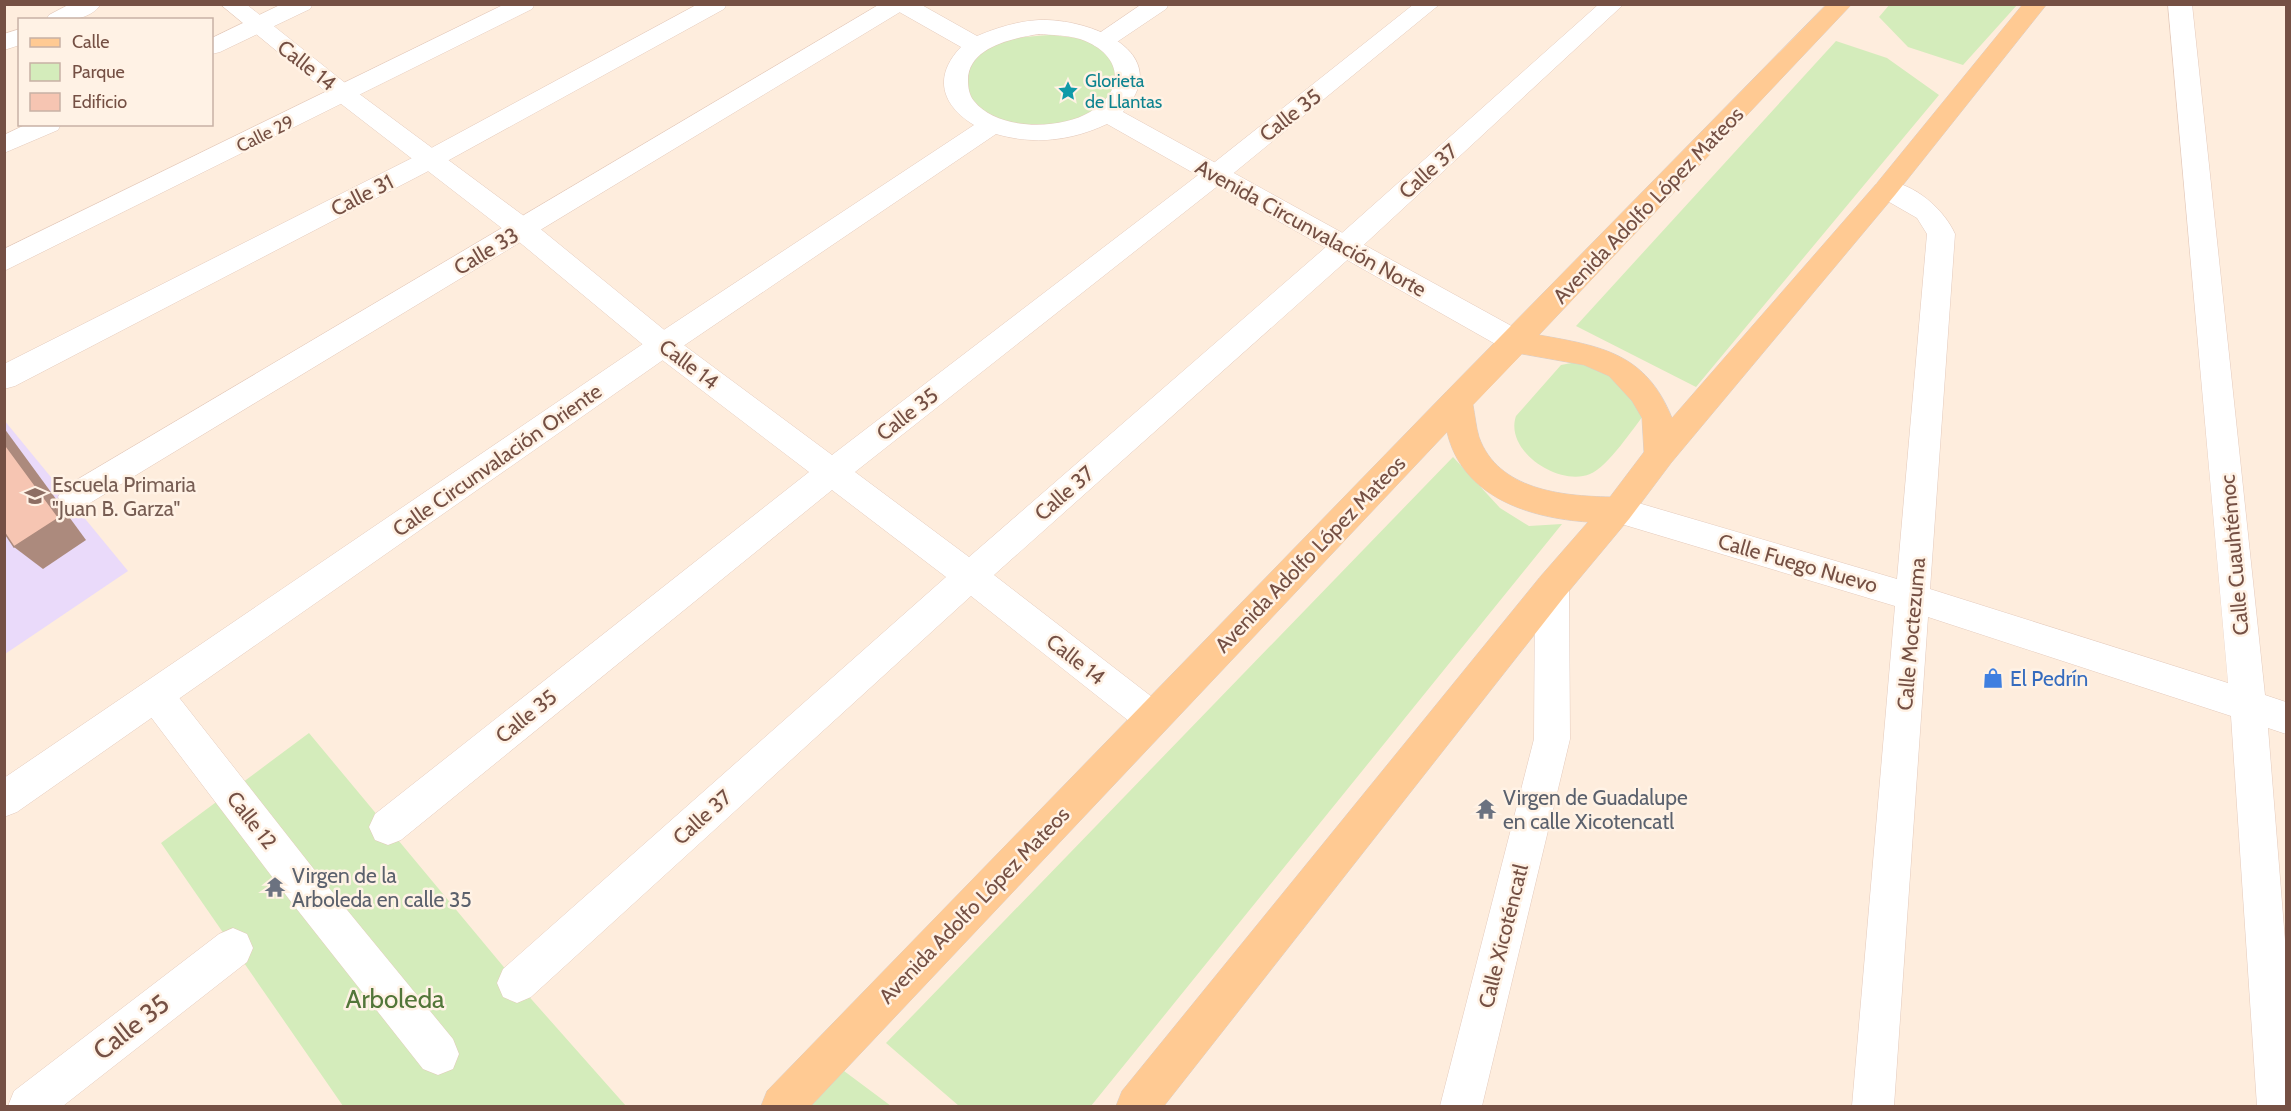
<svg xmlns="http://www.w3.org/2000/svg" width="2291" height="1111" viewBox="0 0 2291 1111" font-family="Cabin,sans-serif">
  <rect width="100%" height="100%" fill="#feeddd"/>
  <path fill="#eadafa" d="M 4,420 L 128,571 L 5,654 L 4,654 Z"/>
  <path fill="#d4ecbb" d="M 1890,4 L 2017,4 L 2017,5 L 1963,65 L 1908,47 L 1879,17 Z
    M 1050,35 C 1070,37 1101,38 1114,59 C 1119,67 1120,81 1123,90 L 1107,114 L 1015,133 L 962,99 C 963,89 963,75 967,66 C 981,38 1024,37 1050,35 Z
    M 1836,41 L 1887,58 L 1939,95 L 1696,387 L 1576,326 Z
    M 1592,359 L 1647,411 C 1633,428 1609,466 1590,474 C 1559,487 1504,451 1516,416 L 1561,365 Z
    M 1453,457 L 1500,508 L 1529,526 L 1562,524 L 1091,1106 L 959,1106 L 886,1043 Z
    M 309,733 L 517,983 L 626,1106 L 343,1106 L 161,843 Z
    M 840,1068 L 891,1106 L 801,1106 Z"/>
  <g fill="none" stroke-linecap="round" stroke-linejoin="round">
    <g stroke="#e4cabc" stroke-width="1">
      <path id="pedestrian" d="M 70,4 L 101,4 C 89,22 64,20 46,20 L 49,15 Z
        M 282,4 L 313,4 L 310,9 L 220,52 L 212,54 L 212,38 Z
        M 505,4 L 535,4 L 532,9 L 4,271 L 4,249 Z
        M 698,4 L 727,4 L 724,9 L 440,165 L 15,386 L 4,389 L 4,364 L 422,153 Z
        M 880,4 L 908,4 L 905,9 L 85,506 L 74,510 L 63,506 L 58,497 L 63,488 Z
        M 20,29 L 20,45 L 4,50 L 4,34 Z
        M 27,124 L 61,124 L 58,130 L 4,153 L 4,135 Z"/>
    </g>
    <g stroke="#e4cabc" stroke-width="1">
      <path id="minor" d="M 220,4 L 246,4 L 354,90 L 532,222 L 673,337 L 832,455 L 1206,169 L 1414,4 L 1440,4 L 1224,181 L 855,472 L 969,557 L 1334,240 L 1599,4 L 1624,4 L 1354,254 L 994,575 L 1165,707 L 1170,718 L 1165,729 L 1152,734 L 1139,729 L 971,596 L 531,997 L 517,1003 L 503,997 L 497,983 L 503,969 L 946,577 L 832,490 L 401,840 L 388,845 L 375,840 L 369,827 L 375,814 L 809,472 L 653,353 L 512,236 L 336,100 Z
        M 1142,4 L 1169,4 L 1166,9 L 1111,46 L 1103,48 L 1095,46 L 1091,41 L 1095,36 Z
        M 2168,4 L 2192,4 L 2265,695 L 2286,702 L 2286,734 L 2268,728 L 2286,953 L 2286,1106 L 2257,1106 L 2231,716 L 1928,617 L 1894,1106 L 1852,1106 L 1895,606 L 1618,523 L 1607,519 L 1602,510 L 1607,501 L 1618,497 L 1897,579 L 1927,234 L 1917,218 L 1877,195 L 1873,189 L 1877,183 C 1906,175 1944,208 1955,234 L 1930,589 L 2228,683 Z
        M 1552,573 L 1564,577 L 1569,587 L 1570,739 L 1482,1106 L 1440,1106 L 1534,739 L 1535,587 L 1540,577 Z
        M 157,681 L 170,686 L 320,877 L 453,1039 L 459,1054 L 453,1069 L 438,1075 L 423,1069 L 292,903 L 144,708 L 139,697 L 144,686 Z
        M 233,928 L 247,934 L 253,948 L 247,962 L 63,1106 L 8,1106 L 14,1091 L 219,934 Z"/>
    </g>
    <g stroke="#e4cabc" stroke-width="1">
      <path id="tertiary" d="M 891,4 L 920,4 L 977,36 C 996,28 1018,21 1039,20 C 1089,18 1177,52 1123,112 L 1526,334 L 1531,342 L 1526,350 L 1516,353 L 1506,350 L 1107,124 C 1071,141 1034,145 996,134 L 673,353 L 17,812 L 4,817 L 4,778 L 653,337 L 974,125 C 941,105 933,76 961,47 L 894,9 ZM 1039,34 C 1052,35 1067,35 1080,39 C 1121,53 1128,89 1090,112 C 1060,130 998,131 974,101 C 969,95 968,87 968,80 C 968,47 1014,38 1039,34 Z"/>
    </g>
    <g stroke="#d8cecb" stroke-width="1">
      <path id="primary" d="M 1827,4 L 1852,4 L 1539,335 C 1601,346 1646,353 1672,418 L 1877,183 L 2023,4 L 2047,4 L 1895,195 L 1671,463 L 1629,519 L 1564,597 L 1164,1106 L 1116,1106 L 1122,1091 L 1540,577 L 1588,522 C 1529,518 1462,497 1447,432 L 811,1106 L 761,1106 L 767,1091 L 1446,392 ZM 1522,354 L 1584,365 L 1609,376 L 1632,401 L 1642,418 L 1644,452 L 1610,497 C 1562,496 1498,490 1479,437 C 1476,427 1475,415 1473,405 Z"/>
    </g>
    <use href="#pedestrian" fill="#fff" fill-rule="evenodd"/>
    <use href="#minor" fill="#fff" fill-rule="evenodd"/>
    <use href="#tertiary" fill="#fff" fill-rule="evenodd"/>
    <use href="#primary" fill="#ffca93" fill-rule="evenodd"/>
  </g>
  <path fill="#ac8a7d" d="M 4,428 L 86,540 L 43,569 L 14,547 L 4,443 Z"/>
  <path fill="#f6c5b2" stroke="#ac8a7d" stroke-width="1.5" d="M 4,443 L 59,518 L 14,547 L 4,532 Z"/>
  <defs>
    <g id="sight-bare" transform="scale(1.62)"><path d="M0-6L1.8-2.2L6-1.7L2.9 1.2L3.7 5.4L0 3.3L-3.7 5.4L-2.9 1.2L-6-1.7L-1.8-2.2Z" fill="#0f9aa8" stroke="#fff2e5" stroke-width="2.5" paint-order="stroke"/></g>
    <g id="school-bare" transform="scale(1.62)"><path d="M0-5L7-2L0 1L-7-2ZM-4 1L0 2.5L4 1V4Q0 6-4 4Z" fill="#8d6e63" stroke="#fff2e5" stroke-width="2.5" paint-order="stroke"/></g>
    <g id="shop-bare" transform="scale(1.62)"><path d="M-5-2.5h2.3a2.7 3.5 0 0 1 5.4 0H5L5.5 6h-11ZM-1.5-2.5h3a1.5 2.3 0 0 0-3 0Z" fill="#3f7fe0" stroke="#fff2e5" stroke-width="2.5" paint-order="stroke"/></g>
    <g id="temple-bare" transform="scale(1.62)"><path d="M0-6L5-2H3V0L6.5 2.5H4V6H1.5V3h-3V6H-4V2.5H-6.5L-3 0V-2H-5Z" fill="#6b7280" stroke="#fff2e5" stroke-width="2.5" paint-order="stroke"/></g>
  </defs>
  <g fill-rule="evenodd">
    <use href="#sight-bare" x="1068" y="91"/>
    <use href="#school-bare" x="35" y="496"/>
    <use href="#shop-bare" x="1993" y="678"/>
    <use href="#temple-bare" x="1486" y="809"/>
    <use href="#temple-bare" x="275" y="887"/>
  </g>
  <g text-anchor="middle" dominant-baseline="central" stroke-width="5" stroke-linejoin="round" paint-order="stroke">
    <g font-size="18" fill="#0d838f" stroke="#fff2e5" text-anchor="start">
      <text x="1085" y="81">Glorieta<tspan x="1085" dy="21">de Llantas</tspan></text>
    </g>
    <g font-size="18" fill="#755044" stroke="#fff2e5">
      <text transform="translate(265 134) rotate(-26)">Calle 29</text>
    </g>
    <g font-size="21" fill="#755044" stroke="#fff2e5">
      <text transform="translate(307 65) rotate(38)">Calle 14</text>
      <text transform="translate(1290 115) rotate(-38)">Calle 35</text>
      <text transform="translate(1428 171) rotate(-42)">Calle 37</text>
      <text transform="translate(362 195) rotate(-27)">Calle 31</text>
      <text transform="translate(1648 205) rotate(-46)">Avenida Adolfo López Mateos</text>
      <text transform="translate(1311 228) rotate(29)">Avenida Circunvalación Norte</text>
      <text transform="translate(486 251) rotate(-31)">Calle 33</text>
      <text transform="translate(689 364) rotate(37)">Calle 14</text>
      <text transform="translate(907 414) rotate(-38)">Calle 35</text>
      <text transform="translate(497 460) rotate(-35)">Calle Circunvalación Oriente</text>
      <text transform="translate(1064 493) rotate(-41)">Calle 37</text>
      <text transform="translate(1310 554) rotate(-46)">Avenida Adolfo López Mateos</text>
      <text transform="translate(2234 555) rotate(-95)">Calle Cuauhtémoc</text>
      <text transform="translate(1798 563) rotate(16)">Calle Fuego Nuevo</text>
      <text transform="translate(1911 634) rotate(-85)">Calle Moctezuma</text>
      <text transform="translate(1076 659) rotate(38)">Calle 14</text>
      <text transform="translate(526 716) rotate(-39)">Calle 35</text>
      <text transform="translate(702 817) rotate(-42)">Calle 37</text>
      <text transform="translate(252 820) rotate(52)">Calle 12</text>
      <text transform="translate(974 905) rotate(-46)">Avenida Adolfo López Mateos</text>
      <text transform="translate(1503 936) rotate(-76)">Calle Xicoténcatl</text>
    </g>
    <g font-size="21" fill="#785e54" stroke="#fff2e5" text-anchor="start">
      <text x="52" y="484">Escuela Primaria<tspan x="52" dy="24">"Juan B. Garza"</tspan></text>
    </g>
    <g font-size="21" fill="#366cbe" stroke="#fff2e5" text-anchor="start">
      <text x="2010" y="678">El Pedrín</text>
    </g>
    <g font-size="21" fill="#5b616d" stroke="#fff2e5" text-anchor="start">
      <text x="1503" y="797">Virgen de Guadalupe<tspan x="1503" dy="24">en calle Xicotencatl</tspan></text>
      <text x="292" y="875">Virgen de la<tspan x="292" dy="24">Arboleda en calle 35</tspan></text>
    </g>
    <g font-size="26" fill="#527639" stroke="#fff2e5">
      <text x="395" y="999">Arboleda</text>
    </g>
    <g font-size="26" fill="#755044" stroke="#fff2e5">
      <text transform="translate(131 1027) rotate(-38)">Calle 35</text>
    </g>
  </g>
  <rect width="2291" height="1111" fill="none" stroke="#755044" stroke-width="12"/>
  <rect x="18" y="18" width="195" height="108" fill="#fff2e5" stroke="#c8b1a5" stroke-width="1.5"/>
  <rect x="30" y="38" width="30" height="9" fill="#ffca93" stroke="#c8b1a5" stroke-width="1.5"/>
  <text x="72" y="48" font-size="18" fill="#755044">Calle</text>
  <rect x="30" y="63" width="30" height="18" fill="#d4ecbb" stroke="#c8b1a5" stroke-width="1.5"/>
  <text x="72" y="78" font-size="18" fill="#755044">Parque</text>
  <rect x="30" y="93" width="30" height="18" fill="#f6c5b2" stroke="#c8b1a5" stroke-width="1.5"/>
  <text x="72" y="108" font-size="18" fill="#755044">Edificio</text>
</svg>
